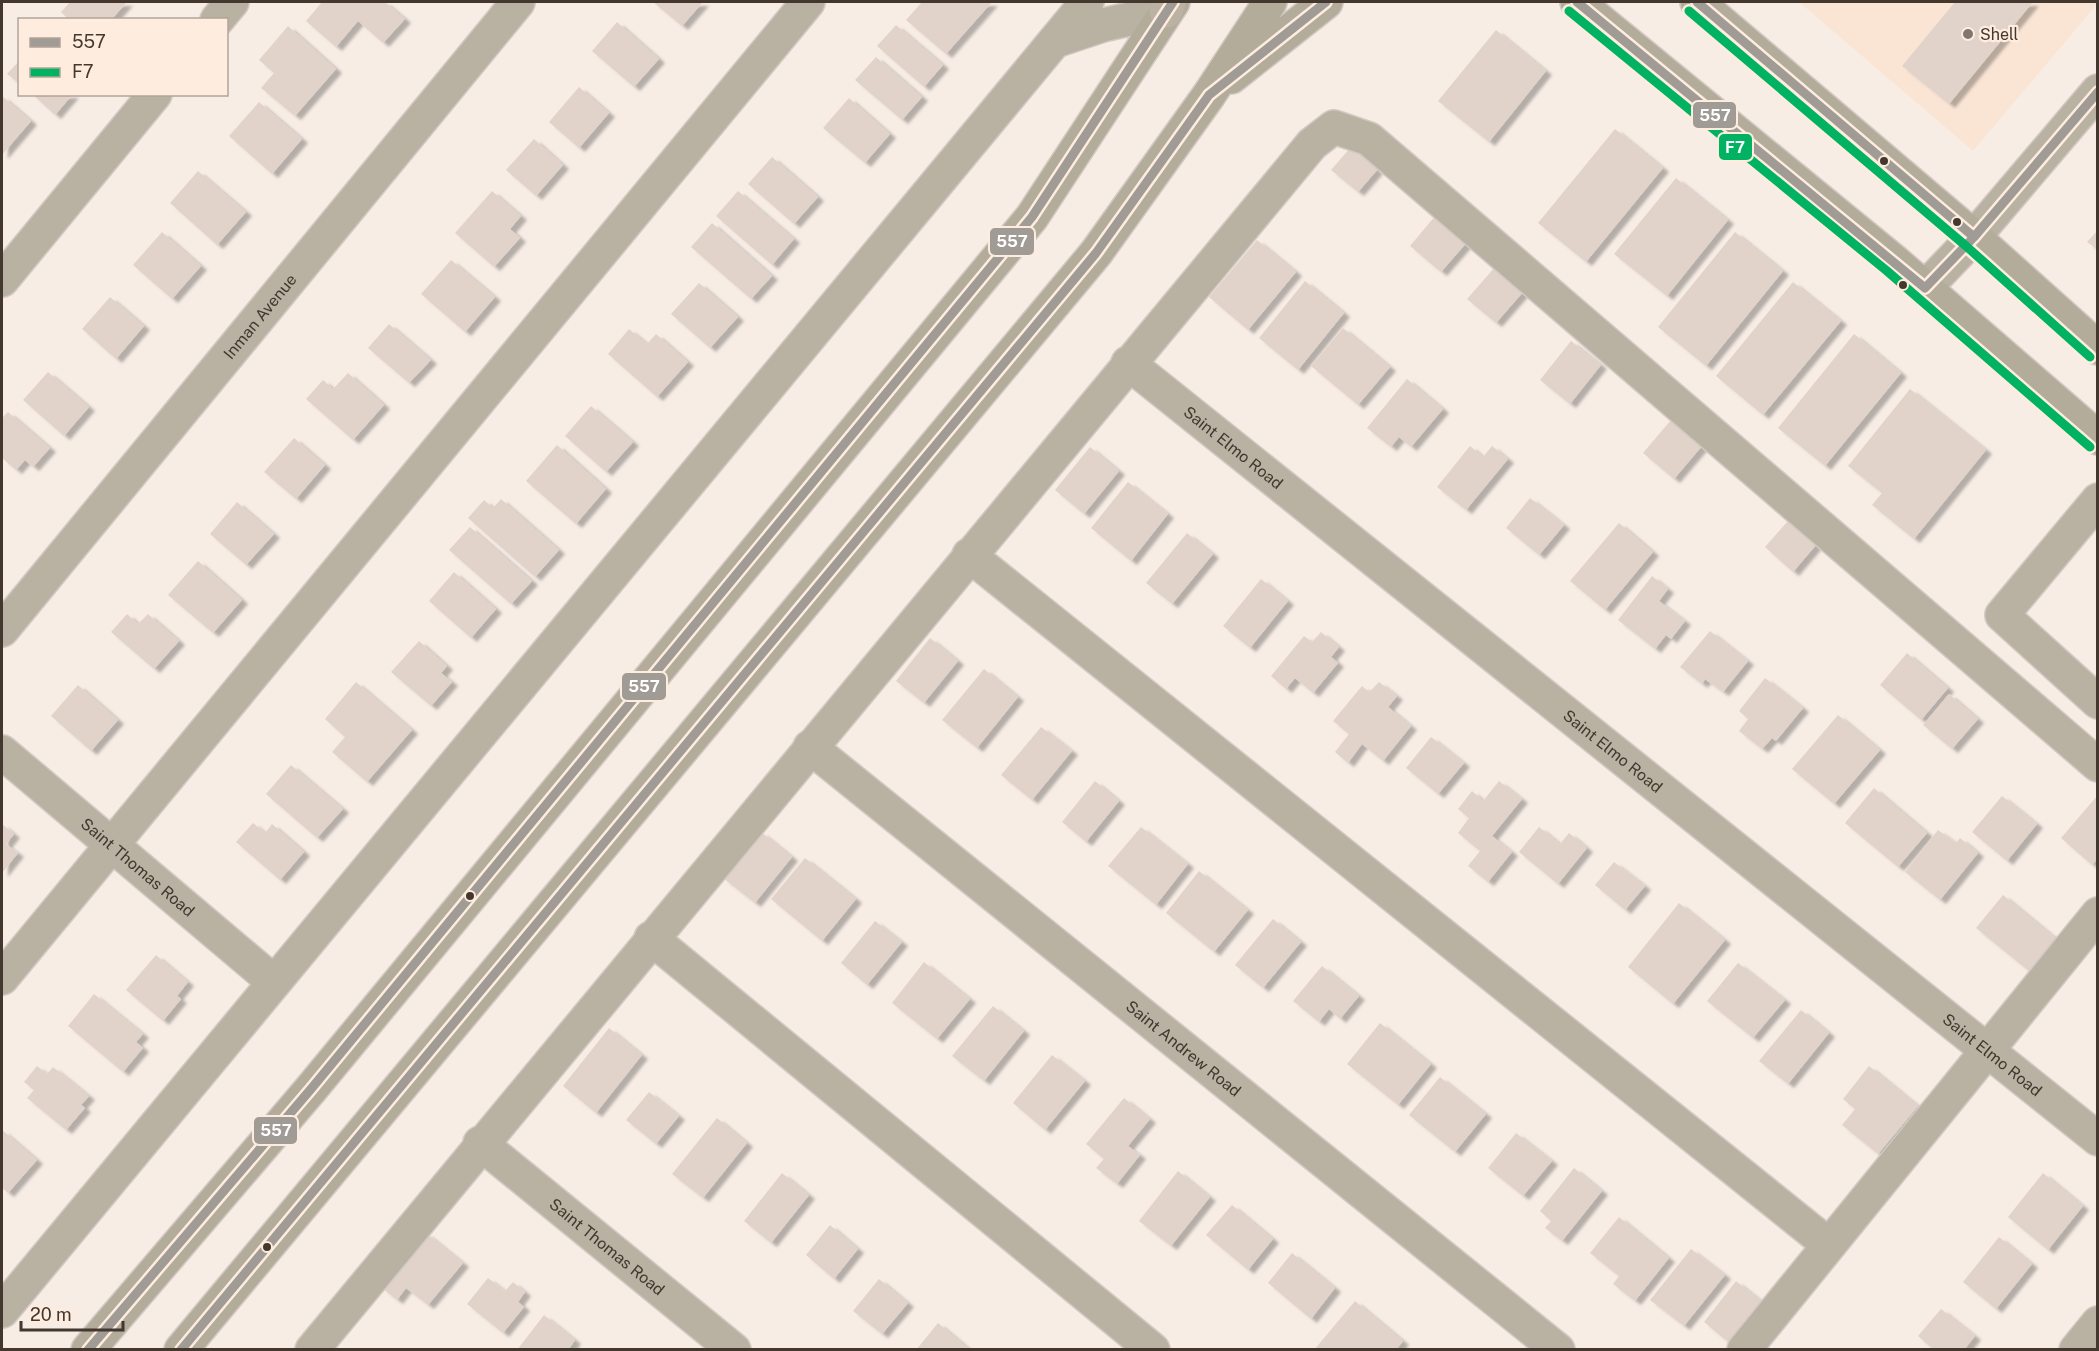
<svg xmlns="http://www.w3.org/2000/svg" width="2099" height="1351" viewBox="0 0 2099 1351" font-family="'Public Sans',sans-serif">
  <defs>
    <filter id="shadow"><feDropShadow dx="6" dy="4" stdDeviation="1.5" flood-color="#0004"/></filter>
  </defs>
  <rect width="100%" height="100%" fill="#f7ede5"/>
  <path fill="#fae5d5" d="M 1799,2 L 2097,2 L 2098,3 L 1973,151 Z"/>
  <path fill="#e1d3ca" filter="url(#shadow)" d="M 70,2 L 127,2 L 111,20 L 69,20 L 61,12 Z
    M 322,2 L 385,2 L 405,19 L 383,43 L 358,21 L 336,47 L 306,21 Z
    M 653,2 L 703,2 L 682,26 Z
    M 922,2 L 992,2 L 946,54 L 906,20 Z
    M 1955,2 L 2033,2 L 1949,104 L 1902,66 Z
    M 617,22 L 659,59 L 634,87 L 592,51 Z
    M 896,25 L 943,65 L 924,87 L 877,46 Z
    M 288,26 L 336,69 L 295,116 L 261,88 L 274,73 L 259,60 Z
    M 1496,30 L 1546,71 L 1489,142 L 1438,101 Z
    M 876,57 L 922,97 L 902,120 L 855,80 Z
    M 20,60 L 20,84 L 7,74 Z
    M 579,87 L 609,113 L 579,148 L 549,122 Z
    M 32,94 L 73,94 L 55,115 Z
    M 2,96 L 31,121 L 2,155 Z
    M 849,98 L 890,134 L 865,163 L 823,128 Z
    M 259,102 L 302,139 L 272,174 L 229,136 Z
    M 1615,129 L 1663,168 L 1586,262 L 1538,223 Z
    M 534,139 L 563,165 L 536,196 L 506,170 Z
    M 1351,147 L 1377,170 L 1358,192 L 1331,170 Z
    M 772,157 L 818,197 L 794,224 L 748,184 Z
    M 198,171 L 246,212 L 217,245 L 170,203 Z
    M 1676,178 L 1728,220 L 1667,296 L 1614,254 Z
    M 492,191 L 521,216 L 510,229 L 520,238 L 494,267 L 455,233 Z
    M 738,191 L 794,239 L 772,265 L 716,216 Z
    M 1436,215 L 1468,241 L 1441,272 L 1410,246 Z
    M 712,223 L 772,276 L 751,299 L 691,247 Z
    M 2098,230 L 2098,250 L 2087,242 Z
    M 162,232 L 201,266 L 172,299 L 133,265 Z
    M 1735,232 L 1783,271 L 1706,366 L 1658,327 Z
    M 1257,240 L 1296,272 L 1248,330 L 1209,297 Z
    M 451,260 L 495,297 L 465,332 L 421,294 Z
    M 1495,267 L 1523,292 L 1496,323 L 1467,299 Z
    M 1305,281 L 1344,313 L 1298,370 L 1259,338 Z
    M 1793,282 L 1841,321 L 1763,415 L 1716,376 Z
    M 699,283 L 738,317 L 710,348 L 671,314 Z
    M 110,297 L 144,326 L 116,359 L 82,329 Z
    M 389,324 L 431,360 L 409,383 L 368,348 Z
    M 1343,328 L 1390,367 L 1358,405 L 1311,366 Z
    M 629,329 L 647,344 L 656,334 L 688,362 L 657,397 L 608,354 Z
    M 1854,334 L 1901,373 L 1825,466 L 1778,428 Z
    M 1571,341 L 1601,365 L 1570,404 L 1540,380 Z
    M 48,372 L 89,407 L 64,436 L 23,400 Z
    M 348,373 L 384,405 L 353,440 L 306,399 L 323,380 L 333,389 Z
    M 1407,379 L 1443,409 L 1411,447 L 1399,437 L 1391,447 L 1367,428 Z
    M 1910,389 L 1986,450 L 1914,539 L 1872,505 L 1882,493 L 1848,466 Z
    M 591,406 L 633,442 L 606,472 L 565,436 Z
    M 8,412 L 50,448 L 33,467 L 25,460 L 16,470 L 2,458 L 2,418 Z
    M 1671,420 L 1702,446 L 1674,479 L 1643,453 Z
    M 294,438 L 325,465 L 296,499 L 264,472 Z
    M 557,445 L 606,489 L 576,524 L 526,481 Z
    M 1470,446 L 1483,457 L 1492,446 L 1508,459 L 1466,510 L 1437,487 Z
    M 1090,447 L 1119,471 L 1084,514 L 1055,490 Z
    M 1128,482 L 1168,514 L 1131,561 L 1091,528 Z
    M 1530,498 L 1564,525 L 1539,555 L 1506,528 Z
    M 501,499 L 559,550 L 535,577 L 468,518 L 484,500 L 493,508 Z
    M 237,502 L 274,534 L 246,565 L 210,534 Z
    M 1788,521 L 1816,545 L 1793,572 L 1765,547 Z
    M 1619,523 L 1653,552 L 1605,610 L 1570,581 Z
    M 470,527 L 532,581 L 511,604 L 449,550 Z
    M 1187,533 L 1213,554 L 1172,604 L 1146,583 Z
    M 198,561 L 242,600 L 213,633 L 168,595 Z
    M 454,572 L 496,609 L 471,638 L 429,601 Z
    M 1652,576 L 1668,589 L 1659,601 L 1685,621 L 1671,639 L 1666,635 L 1655,649 L 1618,620 Z
    M 1261,579 L 1288,601 L 1250,648 L 1223,626 Z
    M 127,614 L 138,624 L 148,614 L 179,641 L 154,669 L 111,632 Z
    M 1710,631 L 1748,661 L 1723,692 L 1705,679 L 1702,684 L 1680,667 Z
    M 1321,632 L 1339,647 L 1331,657 L 1338,663 L 1313,693 L 1295,678 L 1286,689 L 1271,676 L 1304,636 L 1312,642 Z
    M 930,638 L 958,661 L 924,703 L 896,681 Z
    M 419,641 L 447,666 L 441,673 L 452,682 L 431,706 L 391,672 Z
    M 1907,653 L 1948,688 L 1921,720 L 1880,685 Z
    M 984,669 L 1018,697 L 977,748 L 942,720 Z
    M 1765,678 L 1803,708 L 1776,741 L 1772,738 L 1762,749 L 1739,731 L 1748,719 L 1739,711 Z
    M 356,682 L 412,730 L 367,782 L 332,752 L 345,737 L 325,719 Z
    M 1379,682 L 1397,696 L 1388,707 L 1411,726 L 1383,761 L 1362,744 L 1348,763 L 1335,752 L 1349,734 L 1333,721 L 1362,686 L 1369,692 Z
    M 78,685 L 118,720 L 91,751 L 51,716 Z
    M 1949,694 L 1978,719 L 1952,749 L 1923,725 Z
    M 1838,715 L 1880,750 L 1834,804 L 1792,769 Z
    M 1041,727 L 1072,751 L 1032,800 L 1001,775 Z
    M 1431,737 L 1464,763 L 1438,794 L 1406,768 Z
    M 291,765 L 343,809 L 317,838 L 266,794 Z
    M 1095,781 L 1119,801 L 1086,842 L 1062,822 Z
    M 1499,781 L 1522,799 L 1492,836 L 1512,852 L 1488,882 L 1468,866 L 1480,851 L 1458,833 L 1469,818 L 1458,809 L 1472,791 L 1483,801 Z
    M 1874,788 L 1927,833 L 1898,867 L 1845,823 Z
    M 2098,795 L 2098,858 L 2092,865 L 2061,838 Z
    M 2002,796 L 2037,824 L 2007,861 L 1972,832 Z
    M 253,823 L 265,833 L 272,824 L 304,852 L 280,880 L 236,842 Z
    M 2,824 L 14,834 L 6,844 L 18,853 L 2,873 Z
    M 1141,827 L 1188,864 L 1156,905 L 1108,866 Z
    M 1539,827 L 1560,844 L 1569,833 L 1587,848 L 1558,884 L 1519,852 Z
    M 1938,830 L 1956,843 L 1960,838 L 1978,853 L 1940,900 L 1905,872 Z
    M 761,832 L 792,857 L 755,903 L 723,878 Z
    M 805,858 L 856,899 L 822,941 L 771,899 Z
    M 1614,862 L 1645,886 L 1625,910 L 1595,885 Z
    M 1199,871 L 1248,910 L 1214,952 L 1166,913 Z
    M 2003,895 L 2055,938 L 2029,971 L 1976,928 Z
    M 1679,903 L 1725,940 L 1673,1004 L 1628,967 Z
    M 1273,919 L 1301,942 L 1263,988 L 1235,965 Z
    M 875,921 L 902,942 L 867,985 L 841,963 Z
    M 156,955 L 188,982 L 177,996 L 181,999 L 163,1021 L 126,990 Z
    M 924,962 L 970,999 L 937,1039 L 892,1003 Z
    M 1738,963 L 1785,1000 L 1753,1038 L 1707,1001 Z
    M 1322,966 L 1359,996 L 1340,1019 L 1329,1009 L 1319,1022 L 1293,1001 Z
    M 94,994 L 143,1034 L 136,1042 L 143,1048 L 123,1072 L 68,1026 Z
    M 993,1006 L 1024,1031 L 984,1081 L 952,1056 Z
    M 1801,1010 L 1829,1033 L 1788,1084 L 1759,1061 Z
    M 1380,1023 L 1431,1064 L 1398,1105 L 1347,1064 Z
    M 609,1028 L 642,1055 L 596,1113 L 563,1086 Z
    M 1052,1055 L 1085,1081 L 1045,1130 L 1013,1103 Z
    M 37,1066 L 47,1074 L 53,1067 L 89,1096 L 81,1105 L 85,1108 L 66,1130 L 27,1098 L 34,1090 L 24,1082 Z
    M 1869,1066 L 1918,1106 L 1878,1154 L 1842,1125 L 1855,1109 L 1843,1099 Z
    M 1440,1077 L 1486,1114 L 1455,1152 L 1409,1115 Z
    M 649,1092 L 679,1116 L 656,1144 L 626,1120 Z
    M 1124,1098 L 1150,1119 L 1128,1146 L 1140,1155 L 1117,1184 L 1096,1168 L 1104,1159 L 1086,1144 Z
    M 717,1118 L 747,1143 L 703,1198 L 672,1174 Z
    M 2,1130 L 37,1160 L 8,1193 L 2,1188 Z
    M 1516,1133 L 1552,1161 L 1523,1196 L 1488,1168 Z
    M 1574,1168 L 1602,1191 L 1562,1241 L 1545,1228 L 1551,1221 L 1540,1211 Z
    M 1178,1171 L 1210,1197 L 1171,1246 L 1139,1221 Z
    M 782,1173 L 809,1195 L 771,1243 L 744,1221 Z
    M 2043,1173 L 2083,1206 L 2048,1250 L 2008,1217 Z
    M 1232,1205 L 1273,1239 L 1248,1270 L 1206,1235 Z
    M 1619,1217 L 1669,1258 L 1635,1301 L 1613,1284 L 1619,1276 L 1590,1253 Z
    M 830,1225 L 858,1249 L 834,1279 L 806,1255 Z
    M 426,1233 L 463,1263 L 428,1305 L 406,1288 L 397,1300 L 382,1288 Z
    M 1999,1237 L 2032,1264 L 1996,1309 L 1963,1282 Z
    M 1691,1249 L 1725,1275 L 1684,1326 L 1650,1300 Z
    M 1292,1253 L 1335,1288 L 1311,1319 L 1268,1283 Z
    M 488,1278 L 505,1291 L 513,1282 L 525,1292 L 518,1302 L 524,1307 L 503,1333 L 467,1304 Z
    M 879,1279 L 908,1303 L 882,1334 L 853,1311 Z
    M 1736,1281 L 1761,1301 L 1728,1342 L 1704,1322 Z
    M 1355,1301 L 1403,1341 L 1396,1350 L 1314,1350 Z
    M 1941,1309 L 1975,1336 L 1964,1350 L 1934,1350 L 1918,1336 Z
    M 544,1315 L 575,1340 L 568,1350 L 517,1350 Z
    M 938,1323 L 970,1350 L 916,1350 Z"/>
  <g fill="none" stroke-linecap="round" stroke-linejoin="round">
    <g stroke="#d1c9c2" stroke-width="36">
      <g id="minor">
        <path d="M 217,20 L 232,2"/>
        <path d="M 1055,41 L 1103,25 L 1166,11"/>
        <path d="M 2,280 L 155,94"/>
        <path d="M 1925,288 L 1974,237 L 2098,91"/>
        <path id="s1" d="M 1128,363 L 2098,1139"/>
        <path d="M 2098,500 L 2002,615 L 2098,702"/>
        <path d="M 969,555 L 1829,1245"/>
        <path id="s2" d="M 2,630 L 518,2"/>
        <path id="s3" d="M 810,747 L 1558,1350"/>
        <path id="s4" d="M 2,752 L 274,982"/>
        <path d="M 651,938 L 1153,1350"/>
        <path d="M 2,978 L 808,2"/>
        <path id="s5" d="M 480,1143 L 734,1350"/>
        <path d="M 2,1311 L 1087,2"/>
        <path d="M 312,1350 L 1312,144 L 1334,127 L 1369,139 L 2098,765"/>
        <path d="M 1744,1350 L 2098,914"/>
        <path d="M 2076,1350 L 2098,1323"/>
      </g>
    </g>
    <g stroke="#d1c9c2" stroke-width="36">
      <path id="major" d="M 1577,2 L 1895,262 L 2098,438
        M 1697,2 L 1974,237 L 2098,348
        M 1231,77 L 1326,2
        M 88,1350 L 311,1089 L 1032,217 L 1173,2
        M 181,1350 L 1096,253 L 1209,95 L 1270,2"/>
    </g>
    <g stroke="#d1c9c2" stroke-width="36">
      <path id="highway" d="M 1166,11 L 1169,2"/>
    </g>
    <use href="#minor" stroke="#b9b2a3" stroke-width="33"/>
    <use href="#major" stroke="#b3ac9b" stroke-width="33"/>
    <use href="#highway" stroke="#bbb2a4" stroke-width="33"/>
    <g stroke="#feecde" stroke-width="14">
      <path id="bus-1" d="M 1577,2 L 1925,288 L 1974,237 L 2098,92
        M 1697,2 L 1974,237
        M 88,1350 L 311,1089 L 1032,217 L 1173,2
        M 181,1350 L 1096,253 L 1209,95 L 1326,2"/>
    </g>
    <g stroke="#feecde" stroke-width="14">
      <path id="bus-2" d="M 1569,11 L 1887,271 L 2090,447
        M 1689,11 L 1966,246 L 2090,357"/>
    </g>
    <use href="#bus-1" stroke="#a19b96" stroke-width="9"/>
    <use href="#bus-2" stroke="#00b262" stroke-width="9"/>
  </g>
  <circle fill="#82776e" stroke="#feecde" stroke-width="2" cx="1968" cy="34" r="6"/>
  <g fill="#43372e" stroke="#feecde" stroke-width="2">
    <circle cx="1884" cy="161" r="5"/>
    <circle cx="1957" cy="222" r="5"/>
    <circle cx="1903" cy="285" r="5"/>
    <circle cx="470" cy="896" r="5"/>
    <circle cx="267" cy="1247" r="5"/>
  </g>
  <g text-anchor="middle" dominant-baseline="central" stroke-width="4.5" stroke-linejoin="round" paint-order="stroke">
    <g font-size="16" fill="#43372e" stroke="#feecde" text-anchor="start">
      <text x="1980" y="34">Shell</text>
    </g>
    <g font-size="16" fill="#43372e" stroke="#feecde">
      <text stroke="none"><textPath href="#s2" startOffset="406">Inman Avenue</textPath></text>
      <text stroke="none"><textPath href="#s1" startOffset="135">Saint Elmo Road</textPath></text>
      <text stroke="none"><textPath href="#s1" startOffset="621">Saint Elmo Road</textPath></text>
      <text stroke="none"><textPath href="#s4" startOffset="178">Saint Thomas Road</textPath></text>
      <text stroke="none"><textPath href="#s3" startOffset="480">Saint Andrew Road</textPath></text>
      <text stroke="none"><textPath href="#s1" startOffset="1107">Saint Elmo Road</textPath></text>
      <text stroke="none"><textPath href="#s5" startOffset="164">Saint Thomas Road</textPath></text>
    </g>
  </g>
  <g stroke="#feecde" stroke-width="2">
    <rect x="1692" y="101" width="45" height="28" rx="6" fill="#a19b96"/>
    <rect x="1718" y="133" width="35" height="28" rx="6" fill="#00b262"/>
    <rect x="989" y="227" width="46" height="29" rx="6" fill="#a19b96"/>
    <rect x="621" y="672" width="46" height="29" rx="6" fill="#a19b96"/>
    <rect x="253" y="1116" width="45" height="29" rx="6" fill="#a19b96"/>
  </g>
  <g font-size="16" text-anchor="middle" font-weight="bold" fill="#fff">
    <text x="1715" y="121">557</text>
    <text x="1735" y="153">F7</text>
    <text x="1012" y="247">557</text>
    <text x="644" y="692">557</text>
    <text x="276" y="1136">557</text>
  </g>
  <rect width="2099" height="1351" fill="none" stroke="#43372e" stroke-width="6"/>
  <rect x="18" y="18" width="210" height="78" fill="#feecde" stroke="#b3a498" stroke-width="1.5"/>
  <rect x="30" y="38" width="30" height="9" fill="#a19b96" stroke="#b3a498" stroke-width="1.5"/>
  <text x="72" y="48" font-size="18" fill="#43372e">557</text>
  <rect x="30" y="68" width="30" height="9" fill="#00b262" stroke="#b3a498" stroke-width="1.5"/>
  <text x="72" y="78" font-size="18" fill="#43372e">F7</text>
  <path d="M21 1321v9h102v-9" fill="none" stroke="#43372e" stroke-width="3"/>
  <text x="30" y="1321" font-size="18" fill="#43372e" stroke="#feecde" stroke-width="4.5" paint-order="stroke">20 m</text>
</svg>
